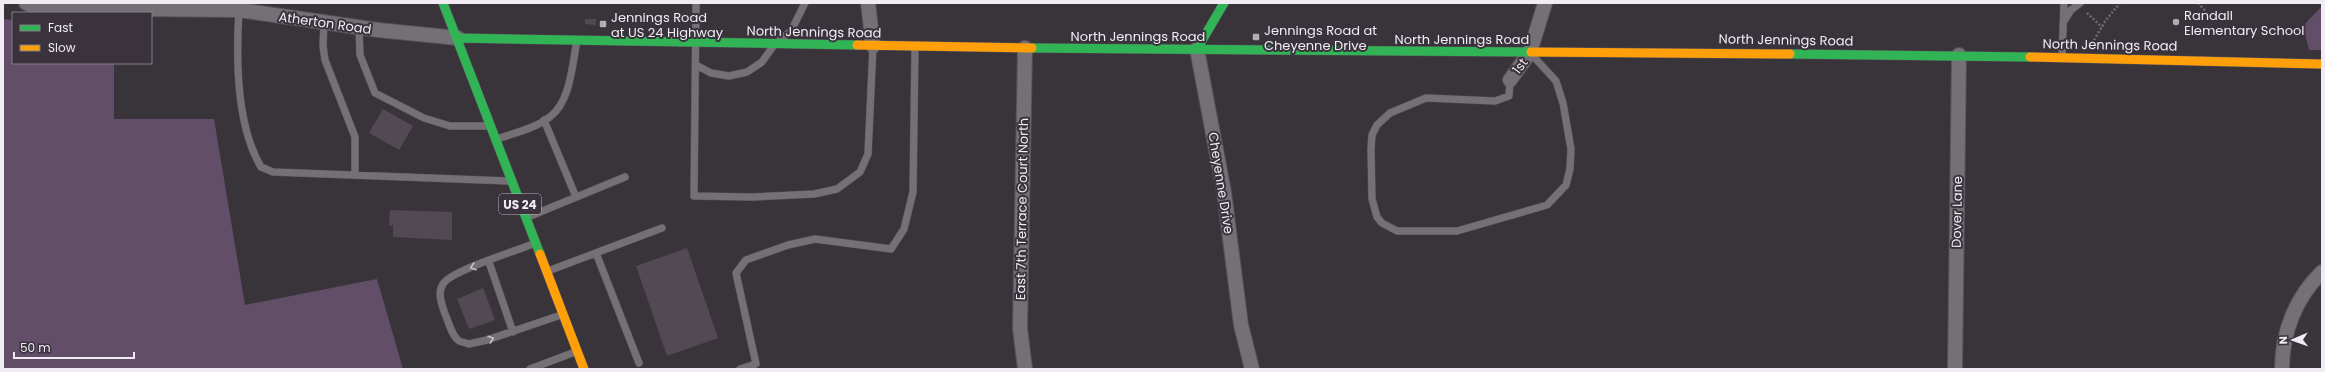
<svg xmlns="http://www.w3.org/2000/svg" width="2325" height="372" viewBox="0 0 2325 372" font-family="Poppins,sans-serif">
  <rect width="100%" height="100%" fill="#39343a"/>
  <path fill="#634e6a" d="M 2322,6 L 2322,50 L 2309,50 L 2303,26 Z
    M 3,19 L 13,20 L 13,63 L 114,63 L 114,119 L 214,119 L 245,305 L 377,279 L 403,369 L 3,369 Z"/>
  <path fill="#524954" d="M 585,19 L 596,19 L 596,25 L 585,24 Z
    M 383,109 L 413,126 L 399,150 L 369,133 Z
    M 390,210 L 452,212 L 452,240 L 393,237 L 393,225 L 389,226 Z
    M 687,248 L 718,338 L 667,356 L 636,266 Z
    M 483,288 L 495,320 L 469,329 L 457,299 Z"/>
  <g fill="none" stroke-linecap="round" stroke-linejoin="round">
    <g stroke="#575258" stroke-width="8">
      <path id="lane" d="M 696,3 L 694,196 L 752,197 L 814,194 L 837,189 L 860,172 L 868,154 L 873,46
        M 239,10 C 236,57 236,125 261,167 L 273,172 L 508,181
        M 2064,21 L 2071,10 L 2080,3
        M 324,22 L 323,46 L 325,60 L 355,137 L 355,175
        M 359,28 L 360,55 L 375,93 L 424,118 L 450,126 L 487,126
        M 2062,57 L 2064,3
        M 696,65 L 711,73 L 729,76 L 747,72 L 762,62 L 774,45 L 791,31 L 805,3
        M 1510,80 L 1509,96 L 1495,101 L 1426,98 L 1390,113 L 1377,125 L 1372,135 L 1371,149 L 1372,199 L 1377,217 L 1382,223 L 1397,231 L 1457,231 L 1547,205 L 1566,185 L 1570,169 L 1571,149 L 1563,103 L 1556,81 L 1533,56
        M 544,120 L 576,197
        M 497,139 C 514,133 537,128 551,116 C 571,100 572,64 577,41
        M 528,217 L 625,177
        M 533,244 C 516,251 450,271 443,284 C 437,293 442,305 445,314 C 449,322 451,335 459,341 L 469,344 L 487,340 L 561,315
        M 596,253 L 639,363
        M 489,262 L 513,332
        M 548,271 L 662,228
        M 530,369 L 575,352
        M 740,369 L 756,364 L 736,273 L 746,260 L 788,245 L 815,239 L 891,249 L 904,229 L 913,192 L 915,48"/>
    </g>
    <g stroke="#575258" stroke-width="16">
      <path id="street" d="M 26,3 L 37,8 L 239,10 L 378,30 L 458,38
        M 868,3 L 873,46
        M 1025,48 L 1020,328 L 1025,369
        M 1197,49 L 1224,192 L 1241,325 L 1252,369
        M 1510,80 L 1530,52 L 1545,3
        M 1955,369 L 1959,55
        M 2282,369 C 2282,332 2296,297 2322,272"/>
    </g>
    <g stroke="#575258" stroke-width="10">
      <path id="fast" d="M 443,3 L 540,254
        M 458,38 L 857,45
        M 1032,48 L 1531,52
        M 1197,49 L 1224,3
        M 1790,54 L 2030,57"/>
    </g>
    <g stroke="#575258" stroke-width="10">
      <path id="slow" d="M 857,45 L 1032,48
        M 1531,52 L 1790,54
        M 2030,57 L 2322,64
        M 540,254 L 584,369"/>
    </g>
    <path stroke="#6e6b6f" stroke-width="2.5" stroke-dasharray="2 2" stroke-linecap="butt" d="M 2198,3 L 2214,20
      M 2087,13 L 2102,27
      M 2094,40 L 2106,20 L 2120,3"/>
    <use href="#lane" stroke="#747075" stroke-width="7"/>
    <use href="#street" stroke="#747075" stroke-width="14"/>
    <use href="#fast" stroke="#30b455" stroke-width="9"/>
    <use href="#slow" stroke="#ff9f0a" stroke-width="9"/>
  </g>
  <defs><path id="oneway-chevron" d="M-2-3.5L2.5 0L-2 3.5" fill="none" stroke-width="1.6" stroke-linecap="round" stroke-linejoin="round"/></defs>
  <g stroke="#c5c1c7">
    <use href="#oneway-chevron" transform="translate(473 267) rotate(161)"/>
    <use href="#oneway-chevron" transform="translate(491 339) rotate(-18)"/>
  </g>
  <g fill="#b1acb2" stroke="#3a323c" stroke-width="1.5">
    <circle cx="2176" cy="22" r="4"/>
    <rect x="599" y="20" width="8" height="8" rx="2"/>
    <rect x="1252" y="33" width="8" height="8" rx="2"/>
  </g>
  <g text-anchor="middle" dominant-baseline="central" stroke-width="4" stroke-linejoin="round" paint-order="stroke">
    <rect fill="#3a323c" stroke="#bab4bc" stroke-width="1" x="499" y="194" width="42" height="20" rx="3"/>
    <g font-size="12" font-weight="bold" fill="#f1ecf3">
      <text x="520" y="204">US 24</text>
    </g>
    <g font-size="13" fill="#f1ecf3" stroke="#3a323c" text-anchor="start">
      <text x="2184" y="15">Randall<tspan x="2184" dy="15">Elementary School</tspan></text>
      <text x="611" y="17">Jennings Road<tspan x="611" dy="15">at US 24 Highway</tspan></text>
      <text x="1264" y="30">Jennings Road at<tspan x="1264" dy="15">Cheyenne Drive</tspan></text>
    </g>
    <g font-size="13" fill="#f1ecf3" stroke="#3a323c">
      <text transform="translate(325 23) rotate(8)">Atherton Road</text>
      <text transform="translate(814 32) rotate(1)">North Jennings Road</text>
      <text x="1138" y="36">North Jennings Road</text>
      <text x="1462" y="39">North Jennings Road</text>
      <text transform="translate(1786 40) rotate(1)">North Jennings Road</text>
      <text transform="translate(2110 45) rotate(1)">North Jennings Road</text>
      <text transform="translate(1520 66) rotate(-53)">1st</text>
      <text transform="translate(1221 183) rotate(81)">Cheyenne Drive</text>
      <text transform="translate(1022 209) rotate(-89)">East 7th Terrace Court North</text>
      <text transform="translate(1957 212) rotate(-89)">Dover Lane</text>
    </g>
  </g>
  <rect width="2325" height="372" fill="none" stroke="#f1ecf3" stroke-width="8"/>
  <rect x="12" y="12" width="140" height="52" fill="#3a323c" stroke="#837c85"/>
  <rect x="20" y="25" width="20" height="6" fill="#30b455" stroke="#837c85"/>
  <text x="48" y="32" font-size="12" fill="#f1ecf3">Fast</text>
  <rect x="20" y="45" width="20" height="6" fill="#ff9f0a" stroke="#837c85"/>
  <text x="48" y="52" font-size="12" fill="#f1ecf3">Slow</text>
  <g transform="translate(2293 340) rotate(268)" stroke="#3a323c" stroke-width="3" paint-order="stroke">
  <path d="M0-3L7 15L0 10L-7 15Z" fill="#f1ecf3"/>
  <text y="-6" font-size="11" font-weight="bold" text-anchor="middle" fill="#f1ecf3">N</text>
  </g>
  <path d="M14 352v6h120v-6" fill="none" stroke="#f1ecf3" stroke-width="2"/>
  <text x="20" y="352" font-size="12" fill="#f1ecf3" stroke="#3a323c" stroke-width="3" paint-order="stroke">50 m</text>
</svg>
